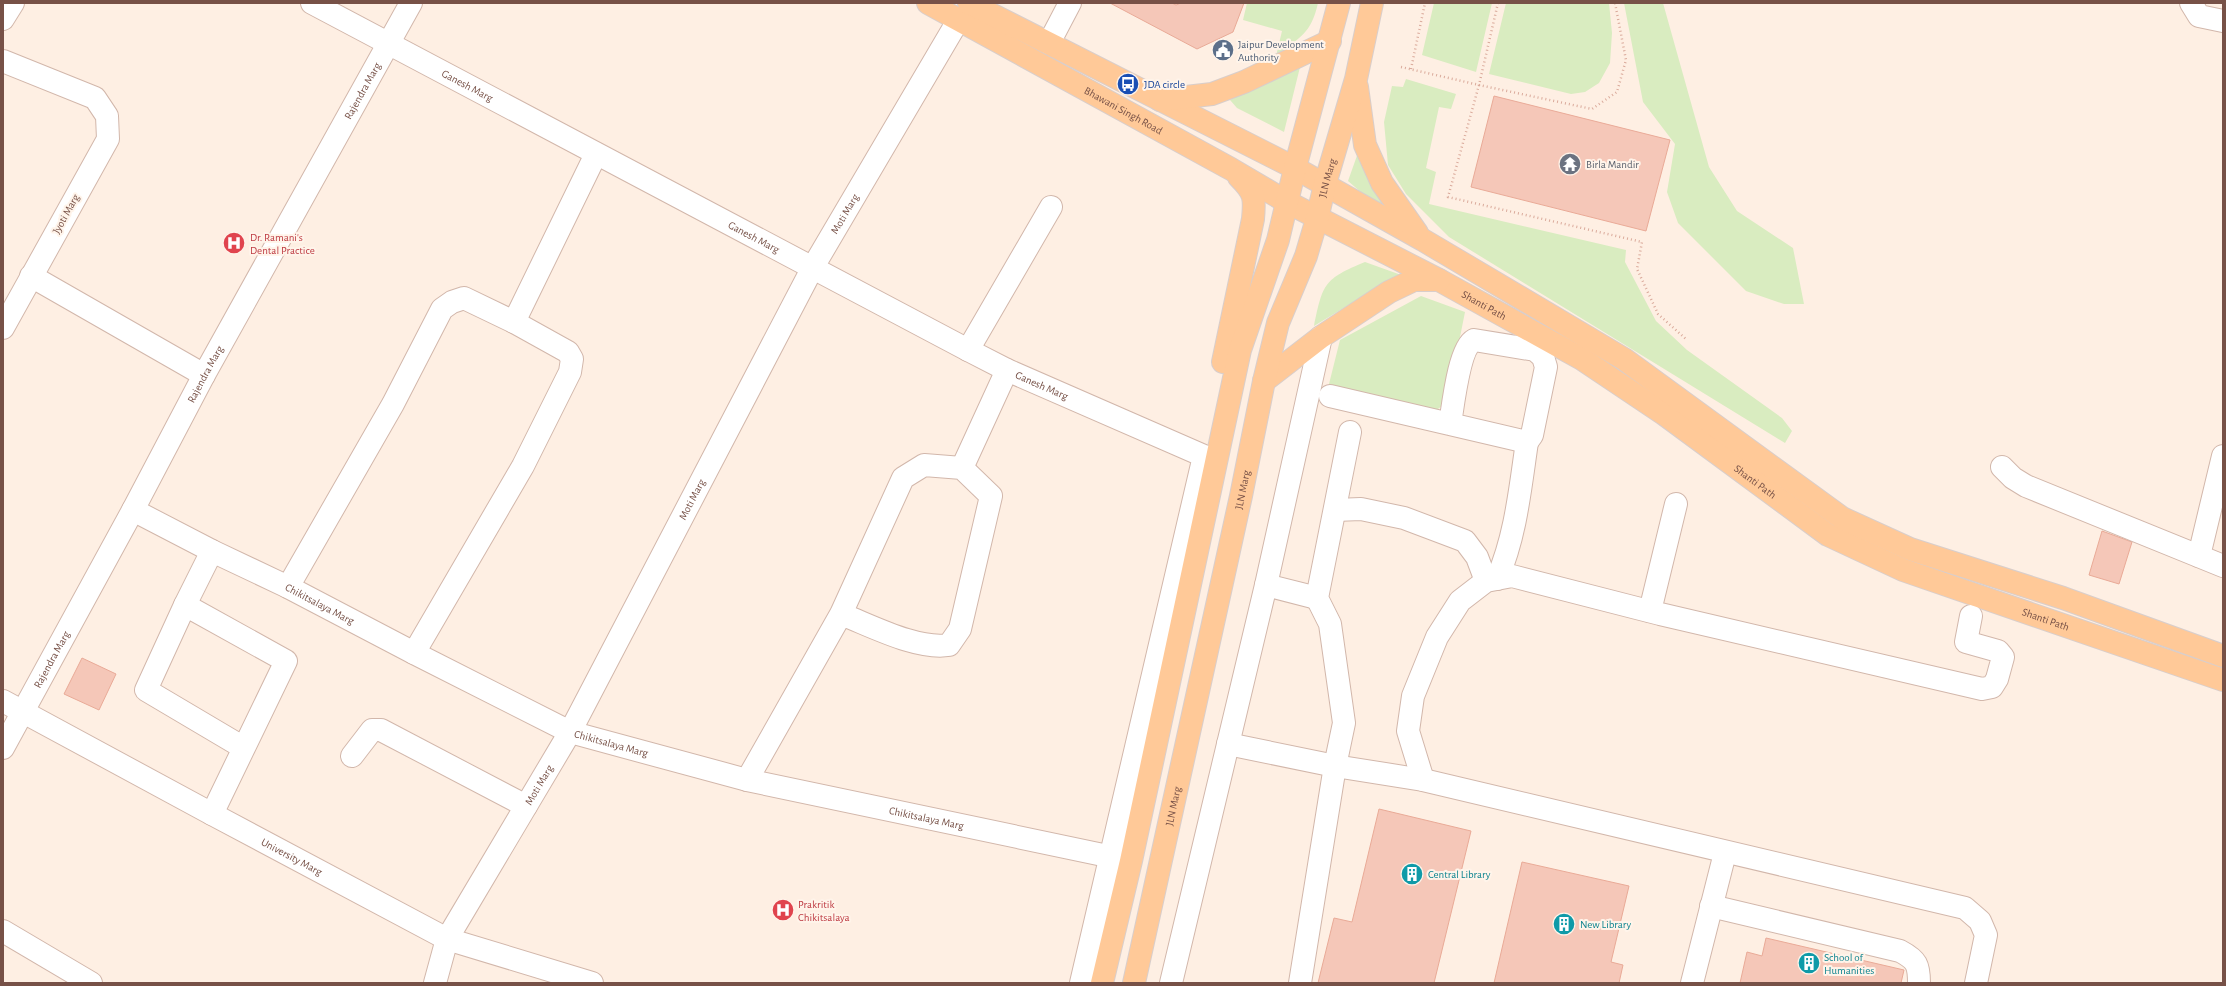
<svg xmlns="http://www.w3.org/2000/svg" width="2226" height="986" viewBox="0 0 2226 986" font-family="'Alegreya Sans',sans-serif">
  <rect width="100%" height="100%" fill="#feefe3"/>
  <path fill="#d9ecc0" d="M 1247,3 L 1318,3 C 1311,34 1300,37 1276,56 L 1282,31 L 1243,20 Z
    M 1434,3 L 1492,3 L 1476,72 L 1422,55 Z
    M 1506,3 L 1609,3 L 1612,33 L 1610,63 L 1599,83 L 1585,92 L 1571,94 L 1489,74 Z
    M 1624,3 L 1663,3 L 1709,167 L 1737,211 L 1793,248 L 1804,304 L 1784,304 L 1746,291 L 1678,223 L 1667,192 L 1675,144 L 1643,102 Z
    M 1301,63 L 1284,132 L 1237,108 L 1230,100 Z
    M 1406,79 L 1456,94 L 1451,109 L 1439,107 L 1426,168 L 1436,172 L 1429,204 L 1626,250 L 1625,262 L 1656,321 L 1687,350 L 1782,418 L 1792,431 L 1785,443 L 1449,237 L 1406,194 L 1388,165 L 1384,122 L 1392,86 L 1403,87 Z
    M 1359,150 L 1391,218 L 1348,181 Z
    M 1365,262 L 1404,276 L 1375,289 L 1314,326 C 1323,283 1324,279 1365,262 Z
    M 1421,296 L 1465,312 L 1447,402 L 1434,412 L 1328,388 L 1340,340 Z"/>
  <path fill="#f5c7b8" stroke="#e9aa97" d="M 1110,3 L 1172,3 L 1176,5 L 1181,3 L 1244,3 L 1233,32 L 1197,49 Z
    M 1494,96 L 1670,140 L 1646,231 L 1471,187 Z
    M 2102,531 L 2132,542 L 2119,584 L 2089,575 Z
    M 82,658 L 116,674 L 99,710 L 64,694 Z
    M 1379,809 L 1471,831 L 1434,983 L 1318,983 L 1334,918 L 1352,922 Z
    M 1522,862 L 1629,886 L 1611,962 L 1623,965 L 1619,983 L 1494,983 Z
    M 1766,938 L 1904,970 L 1901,983 L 1740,983 L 1747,952 L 1762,956 Z"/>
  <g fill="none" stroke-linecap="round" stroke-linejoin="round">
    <g stroke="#d2b7ab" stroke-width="24">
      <g id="minor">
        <path id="s1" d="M 312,3 L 968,350 L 1007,370 L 1204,456 L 1081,983"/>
        <path d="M 2191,3 L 2199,16 L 2223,21"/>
        <path d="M 3,19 L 13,3"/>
        <path d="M 1049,43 L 1070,3"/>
        <path d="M 3,61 L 95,98 L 107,116 L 108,139 L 3,328"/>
        <path d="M 31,276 L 204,375"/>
        <path d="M 514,322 L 596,154"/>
        <path d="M 968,350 L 1051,207"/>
        <path d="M 1330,396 L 1527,442 L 1532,435 L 1546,367 L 1543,357 L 1535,350 L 1474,340 C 1459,348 1453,406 1450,424"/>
        <path d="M 2002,467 L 2013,478 L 2026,486 L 2223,566"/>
        <path d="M 962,468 L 1007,370"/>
        <path id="s2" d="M 133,510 L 212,551 L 288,587 L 414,653 L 570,732 L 747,780 L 1122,859"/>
        <path d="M 1335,510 L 1361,509 L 1404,518 L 1465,541 L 1477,557 L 1486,581"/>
        <path d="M 2199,556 L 2223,456"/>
        <path d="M 1497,579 C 1516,535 1520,489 1527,442"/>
        <path d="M 1266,585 L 1317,598"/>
        <path d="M 288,587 L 393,404 L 442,309 L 452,302 L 464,298 L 514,322 L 568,352 L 572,359 L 570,372 L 523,466 L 414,653"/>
        <path d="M 185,605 L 212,551"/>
        <path d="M 1650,611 L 1676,504"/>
        <path id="s3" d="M 3,701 L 212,814 L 447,939 L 592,983"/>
        <path d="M 1228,744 L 1335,766 L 1423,780 L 1965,908 L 1980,921 L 1986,935 L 1976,983"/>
        <path id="s4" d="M 3,748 L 133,510 L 204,375 L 411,3"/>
        <path d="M 352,756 L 372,730 L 381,730 L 526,806"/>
        <path d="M 747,780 L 841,614 L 903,478 L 924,465 L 962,468 L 991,496 L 960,629 L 949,645 C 917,650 872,626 841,614"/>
        <path d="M 1423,780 L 1408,731 L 1413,696 L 1437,637 L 1460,601 L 1486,581 L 1512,576 L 1660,614 L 1982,689 L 1992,687 L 1997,679 L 2003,657 L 1998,651 L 1966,642 L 1971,616"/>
        <path d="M 212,814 L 286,661 L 185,605 L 146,690 L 244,748"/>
        <path d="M 1711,906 L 1900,951 C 1917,960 1919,965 1919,983"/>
        <path d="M 3,931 L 91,983"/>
        <path id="s5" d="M 435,983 L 447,939 L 570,732 L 813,267 L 959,19"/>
        <path d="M 1171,983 L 1266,585 L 1321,337"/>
        <path d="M 1300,983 L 1335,766 L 1344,723 L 1330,624 L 1317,598 L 1350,432"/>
        <path d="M 1692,983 L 1725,853"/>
      </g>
    </g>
    <g stroke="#d9cecb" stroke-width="24">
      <g id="major">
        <path id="s6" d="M 928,3 L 1231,169 L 1287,202 L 1439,280 L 1582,359 L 1664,414 L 1828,535 L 1903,570 L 2223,680"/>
        <path d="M 969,3 L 1295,168 L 1423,240 L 1624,359 L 1842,518 L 1910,549 L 2063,598 L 2223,656"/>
        <path d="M 1357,87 L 1365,145 L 1382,183 L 1417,233"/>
        <path d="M 1160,100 L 1212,94 L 1244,82 L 1330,41"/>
        <path d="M 1223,362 L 1253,219 C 1255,198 1255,193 1239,177"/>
        <path d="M 1264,381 L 1321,337 L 1389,292 L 1414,280 L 1439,280"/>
        <path d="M 1102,983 L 1131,861 L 1240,350 L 1278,240 L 1295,168 L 1339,3"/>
        <path id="s7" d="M 1134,983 L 1241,496 L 1264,381 L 1278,323 L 1306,256 L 1317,219 L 1325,184 L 1356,79 L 1372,3"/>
      </g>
    </g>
    <path stroke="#daaa9b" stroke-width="2.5" stroke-dasharray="1 3" stroke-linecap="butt" d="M 1498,3 L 1479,85 L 1592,109 L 1617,92 L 1626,60 L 1615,3
      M 1401,67 L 1479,85 L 1448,197 L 1642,242 L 1637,269 L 1658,314 L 1687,340
      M 1411,69 L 1425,3"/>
    <use href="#minor" stroke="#fff" stroke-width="22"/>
    <use href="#major" stroke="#ffc998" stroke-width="22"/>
  </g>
  <defs>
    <g id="civic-disc" transform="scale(1.15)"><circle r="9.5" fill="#5c6f8a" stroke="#fff4ea"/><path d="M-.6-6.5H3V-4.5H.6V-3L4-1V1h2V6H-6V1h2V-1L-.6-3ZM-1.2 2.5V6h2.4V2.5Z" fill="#fff"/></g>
    <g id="bus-disc" transform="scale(1.15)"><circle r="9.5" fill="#1a4fb4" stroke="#fff4ea"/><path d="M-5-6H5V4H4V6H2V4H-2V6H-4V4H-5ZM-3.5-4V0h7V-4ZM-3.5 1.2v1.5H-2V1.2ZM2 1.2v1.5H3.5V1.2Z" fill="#fff"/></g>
    <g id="temple-disc" transform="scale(1.15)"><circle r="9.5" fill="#6b7280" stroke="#fff4ea"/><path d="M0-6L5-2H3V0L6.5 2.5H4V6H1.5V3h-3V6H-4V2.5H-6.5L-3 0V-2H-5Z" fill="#fff"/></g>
    <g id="hospital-disc" transform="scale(1.15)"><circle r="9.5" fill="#e0444e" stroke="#fff4ea"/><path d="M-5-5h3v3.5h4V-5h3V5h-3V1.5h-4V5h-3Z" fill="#fff"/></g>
    <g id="building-disc" transform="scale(1.15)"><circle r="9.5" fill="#0f9aa8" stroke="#fff4ea"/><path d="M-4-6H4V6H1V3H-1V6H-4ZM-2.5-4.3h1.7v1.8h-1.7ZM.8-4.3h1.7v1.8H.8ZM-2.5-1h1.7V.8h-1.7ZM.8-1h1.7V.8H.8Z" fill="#fff"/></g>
  </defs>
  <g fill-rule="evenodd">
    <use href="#civic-disc" x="1223" y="50"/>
    <use href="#bus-disc" x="1128" y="84"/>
    <use href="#temple-disc" x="1570" y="164"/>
    <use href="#hospital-disc" x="234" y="243"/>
    <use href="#building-disc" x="1412" y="874"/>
    <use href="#hospital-disc" x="783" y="910"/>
    <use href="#building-disc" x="1564" y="924"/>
    <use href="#building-disc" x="1809" y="963"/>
  </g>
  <g text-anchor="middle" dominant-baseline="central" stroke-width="4" stroke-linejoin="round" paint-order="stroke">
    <g font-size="11" fill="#4e5e75" stroke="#fff4ea" text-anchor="start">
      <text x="1238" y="44">Jaipur Development<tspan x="1238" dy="13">Authority</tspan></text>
    </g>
    <g font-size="11" fill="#164399" stroke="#fff4ea" text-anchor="start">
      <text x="1144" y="84">JDA circle</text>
    </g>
    <g font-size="11" fill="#775147" stroke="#fff4ea">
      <text stroke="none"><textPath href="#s1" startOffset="176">Ganesh Marg</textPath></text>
      <text stroke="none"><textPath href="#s4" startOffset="749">Rajendra Marg</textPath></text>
      <text stroke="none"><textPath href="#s6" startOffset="223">Bhawani Singh Road</textPath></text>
      <text stroke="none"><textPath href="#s7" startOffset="829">JLN Marg</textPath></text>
      <text stroke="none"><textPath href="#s5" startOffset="873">Moti Marg</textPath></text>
      <text transform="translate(66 214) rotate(-61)">Jyoti Marg</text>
      <text stroke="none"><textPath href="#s1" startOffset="500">Ganesh Marg</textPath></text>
      <text stroke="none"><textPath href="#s6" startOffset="633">Shanti Path</textPath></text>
      <text stroke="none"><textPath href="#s4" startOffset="425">Rajendra Marg</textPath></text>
      <text stroke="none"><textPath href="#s1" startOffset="824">Ganesh Marg</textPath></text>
      <text stroke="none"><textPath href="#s6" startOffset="957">Shanti Path</textPath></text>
      <text stroke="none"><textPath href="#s7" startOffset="505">JLN Marg</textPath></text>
      <text stroke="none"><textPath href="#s5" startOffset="549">Moti Marg</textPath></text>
      <text stroke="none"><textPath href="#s2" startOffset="209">Chikitsalaya Marg</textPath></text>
      <text stroke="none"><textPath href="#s6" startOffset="1281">Shanti Path</textPath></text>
      <text stroke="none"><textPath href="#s4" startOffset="101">Rajendra Marg</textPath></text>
      <text stroke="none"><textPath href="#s2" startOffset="533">Chikitsalaya Marg</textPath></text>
      <text stroke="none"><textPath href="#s5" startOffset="225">Moti Marg</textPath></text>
      <text stroke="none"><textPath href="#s7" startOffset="181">JLN Marg</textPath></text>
      <text stroke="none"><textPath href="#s2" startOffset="857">Chikitsalaya Marg</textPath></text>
      <text stroke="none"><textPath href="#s3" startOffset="328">University Marg</textPath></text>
    </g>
    <g font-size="11" fill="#5b616d" stroke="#fff4ea" text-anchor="start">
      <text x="1586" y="164">Birla Mandir</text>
    </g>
    <g font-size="11" fill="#be3a42" stroke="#fff4ea" text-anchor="start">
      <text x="250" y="237">Dr. Ramani's<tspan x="250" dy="13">Dental Practice</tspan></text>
      <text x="798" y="904">Prakritik<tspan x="798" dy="13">Chikitsalaya</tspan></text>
    </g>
    <g font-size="11" fill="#0d838f" stroke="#fff4ea" text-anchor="start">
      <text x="1428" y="874">Central Library</text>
      <text x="1580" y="924">New Library</text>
      <text x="1824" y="957">School of<tspan x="1824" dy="13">Humanities</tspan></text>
    </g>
  </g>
  <rect width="2226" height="986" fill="none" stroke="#775147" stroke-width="8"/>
</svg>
